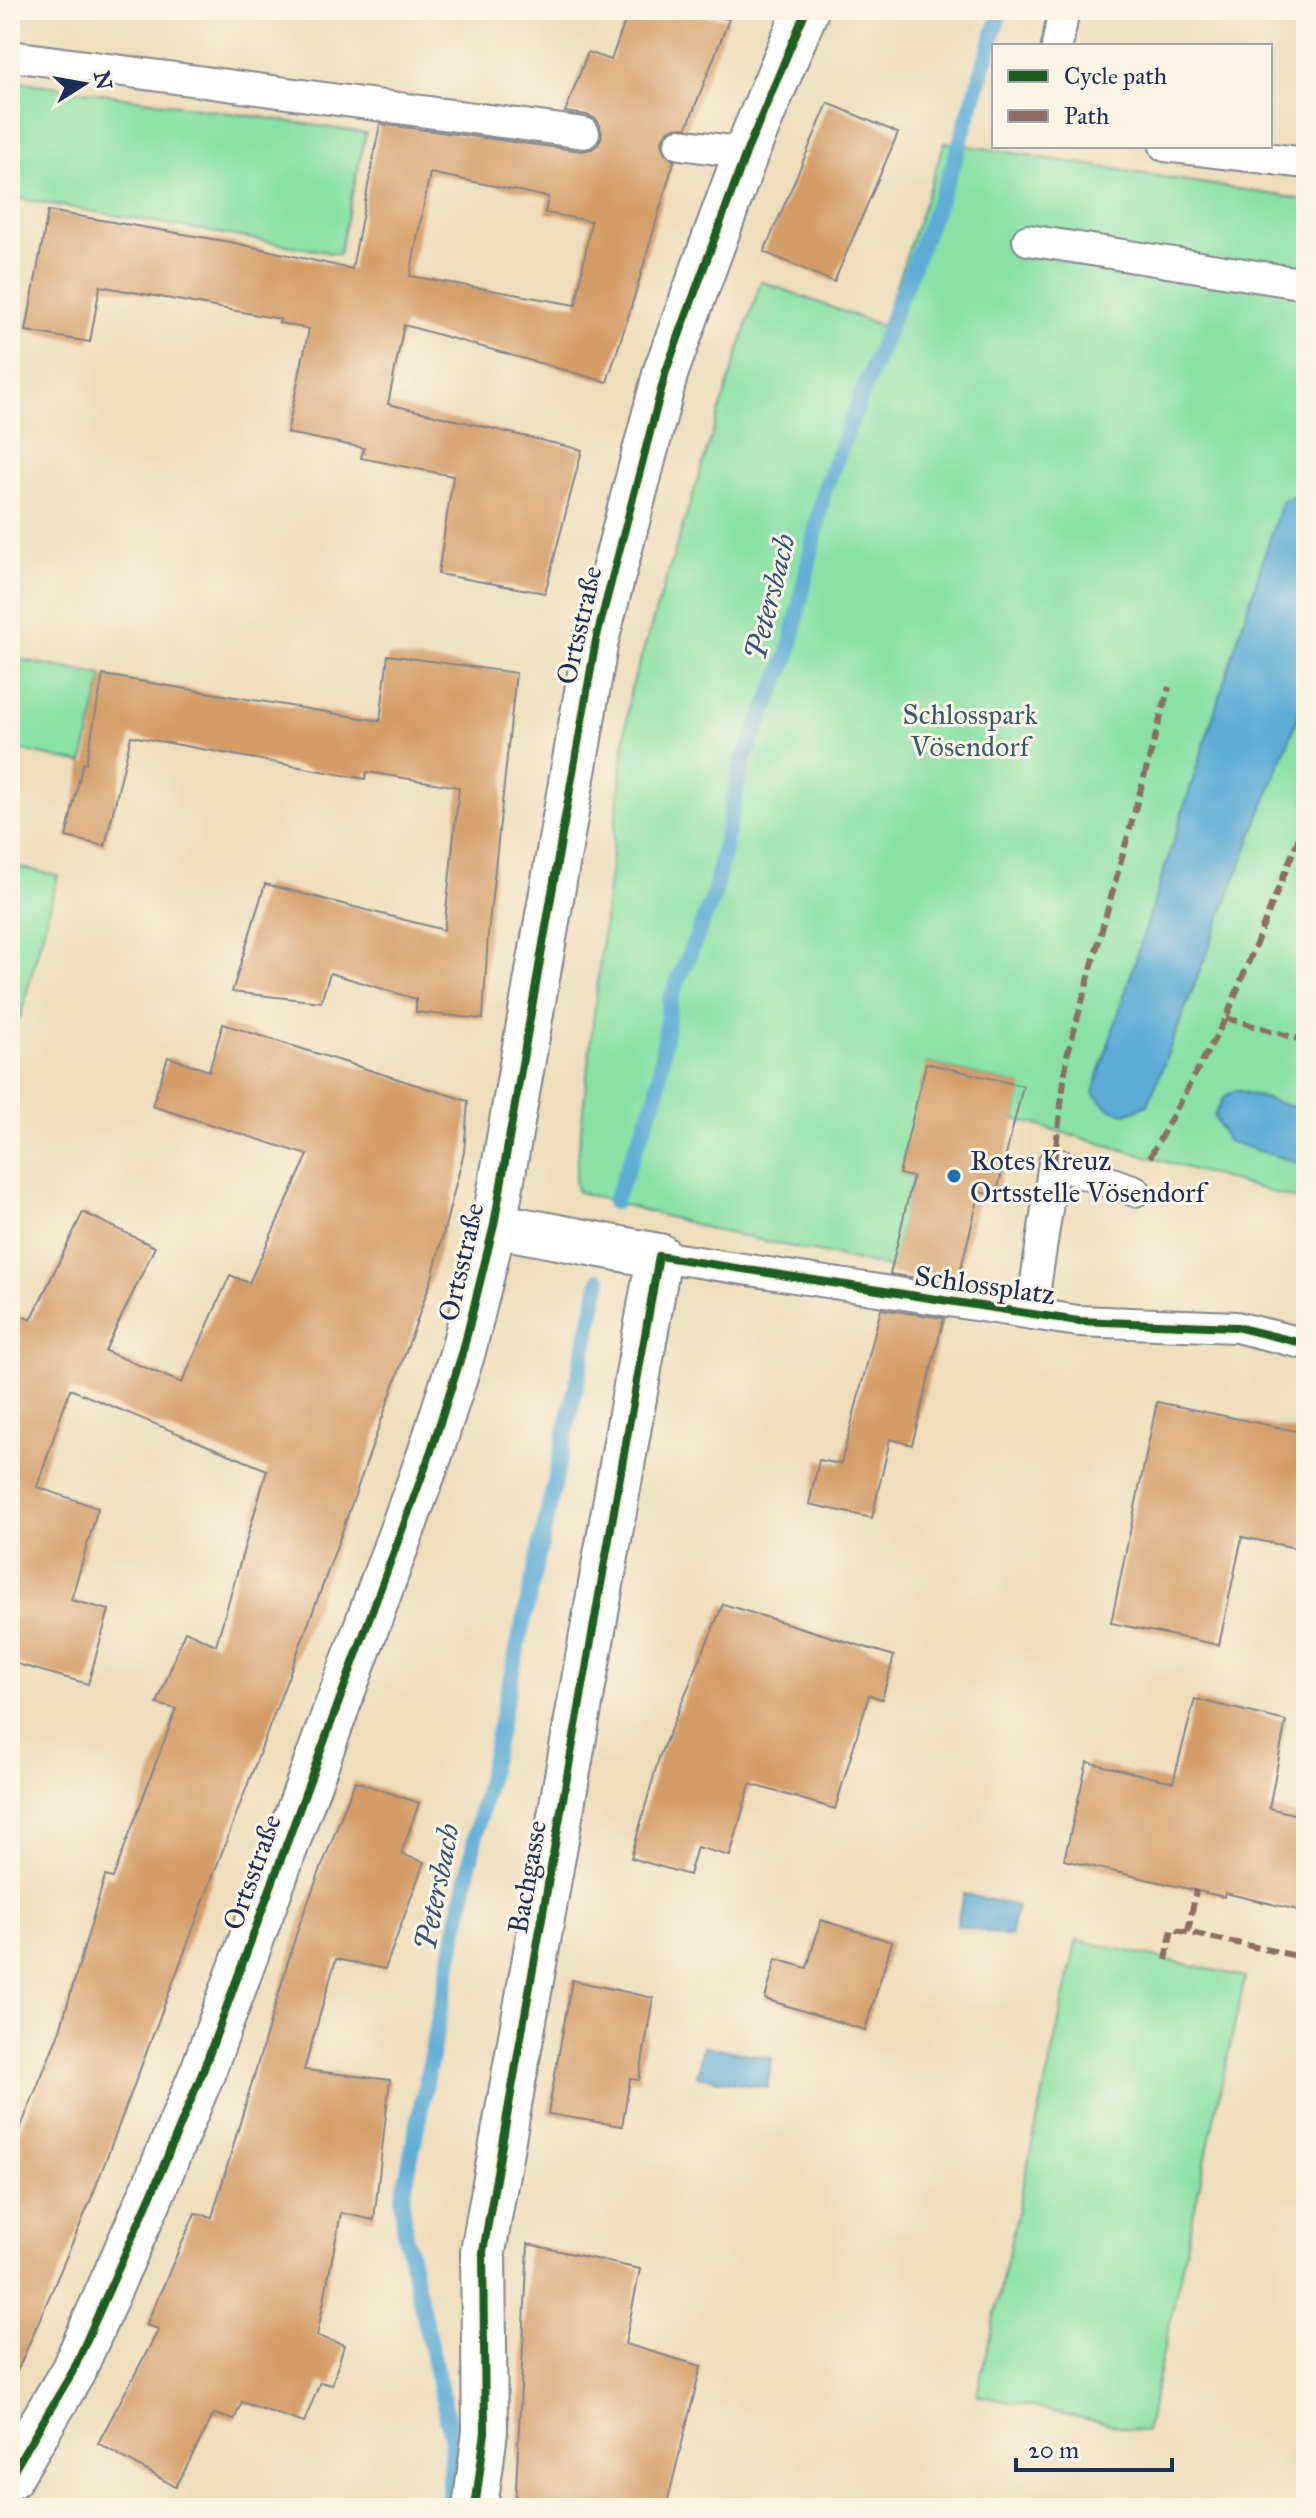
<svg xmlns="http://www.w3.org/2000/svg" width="1316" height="2518" viewBox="0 0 1316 2518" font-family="'IM FELL Great Primer',serif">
  <rect width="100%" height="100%" fill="#fcf5e5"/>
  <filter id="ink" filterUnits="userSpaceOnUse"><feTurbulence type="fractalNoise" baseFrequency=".0125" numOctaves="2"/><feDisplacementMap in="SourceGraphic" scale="16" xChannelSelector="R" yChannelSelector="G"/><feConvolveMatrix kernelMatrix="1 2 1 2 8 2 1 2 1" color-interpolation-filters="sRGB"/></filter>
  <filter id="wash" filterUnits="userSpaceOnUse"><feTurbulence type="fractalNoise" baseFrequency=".006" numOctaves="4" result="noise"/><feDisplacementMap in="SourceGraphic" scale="32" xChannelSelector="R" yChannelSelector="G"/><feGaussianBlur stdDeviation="1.8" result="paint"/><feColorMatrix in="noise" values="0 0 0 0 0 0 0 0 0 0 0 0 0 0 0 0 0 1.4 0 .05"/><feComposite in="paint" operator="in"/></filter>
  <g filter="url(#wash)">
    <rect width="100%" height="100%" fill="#edb"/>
    <path fill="#89e1a6" stroke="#528882" stroke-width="2" d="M 10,80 L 366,133 L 339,254 L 10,197 Z
      M 945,142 L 1306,200 L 1306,1202 L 1015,1119 L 1022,1086 L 927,1063 L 900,1174 L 913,1177 L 892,1268 L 718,1231 L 578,1192 L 575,1183 L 630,692 L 761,281 L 882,326 Z
      M 10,658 L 103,675 L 83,763 L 10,748 Z
      M 10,865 L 58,876 L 20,1018 L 10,1016 Z
      M 1077,1940 L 1245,1977 L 1146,2432 L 977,2395 Z"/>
    <path fill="#5cacd6" stroke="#3c6e9a" stroke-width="2" d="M 1306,493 L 1306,696 L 1148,1105 L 1126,1114 L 1109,1108 L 1093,1093 L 1282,500 Z
      M 1236,1090 L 1306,1111 L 1306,1165 L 1227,1141 L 1214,1116 L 1224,1097 Z
      M 964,1894 L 1017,1906 L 1010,1937 L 956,1925 Z
      M 703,2046 L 772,2058 L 767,2088 L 697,2076 Z"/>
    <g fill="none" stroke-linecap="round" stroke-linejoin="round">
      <path stroke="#5cacd6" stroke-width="16" d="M 614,1202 L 657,1094 L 670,1000 L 714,895 L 741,766 L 788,657 L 825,488 L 954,162 L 1001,10
        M 448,2508 L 452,2440 L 405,2234 L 402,2201 L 478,1824 L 600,1280"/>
    </g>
    <g id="blocks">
      <path fill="#d49d68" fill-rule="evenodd" d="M 629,10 L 676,10 L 729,19 L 687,127 L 672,128 L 666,132 L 662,141 L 664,152 L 674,161 L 628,318 L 607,382 L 404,325 L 388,404 L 582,450 L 545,593 L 438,574 L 453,476 L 361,458 L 364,448 L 287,433 L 309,329 L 279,323 L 280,319 L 100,286 L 90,342 L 26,331 L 48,211 L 230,242 L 352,269 L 380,124 L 582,151 L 592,149 L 598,145 L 602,136 L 600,125 L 596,119 L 587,115 L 565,112 L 588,52 L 611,60 ZM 430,173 L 548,197 L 545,213 L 591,221 L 576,305 L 410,276 Z
        M 828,103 L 898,133 L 834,282 L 764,252 Z
        M 388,655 L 516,673 L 488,934 L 483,1019 L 416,1012 L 416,999 L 330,973 L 321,1002 L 232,992 L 265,884 L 444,930 L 459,787 L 367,772 L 365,779 L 131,736 L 105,846 L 66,837 L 83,763 L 86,764 L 103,675 L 380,721 Z
        M 223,1024 L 468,1101 L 464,1152 L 432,1278 L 324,1582 L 90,2202 L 10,2388 L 10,2154 L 60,2030 L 105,1876 L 113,1878 L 176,1709 L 157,1704 L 185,1631 L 216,1645 L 267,1470 L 70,1389 L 37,1487 L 98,1508 L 71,1600 L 109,1610 L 88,1684 L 10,1662 L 10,1311 L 31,1320 L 83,1212 L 155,1247 L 105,1351 L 182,1383 L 230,1275 L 249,1283 L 308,1155 L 152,1106 L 168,1057 L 209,1071 Z
        M 926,1063 L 1023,1086 L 996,1196 L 980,1192 L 957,1284 L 890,1274 L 913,1177 L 899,1174 Z
        M 881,1309 L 944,1318 L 912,1445 L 890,1439 L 872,1518 L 809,1504 L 819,1460 L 841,1464 Z
        M 1157,1402 L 1306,1433 L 1306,1550 L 1242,1537 L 1219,1645 L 1111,1623 Z
        M 723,1604 L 894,1656 L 882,1699 L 869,1695 L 835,1809 L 750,1784 L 730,1856 L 697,1847 L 689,1875 L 631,1858 L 659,1757 Z
        M 1195,1699 L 1286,1721 L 1269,1808 L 1306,1817 L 1306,1912 L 1225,1893 L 1224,1897 L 1064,1860 L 1087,1762 L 1173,1782 Z
        M 355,1781 L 419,1803 L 401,1854 L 424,1862 L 385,1969 L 336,1959 L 304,2070 L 390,2080 L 374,2220 L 341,2213 L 317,2336 L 344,2345 L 332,2385 L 320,2382 L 304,2423 L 242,2402 L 234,2420 L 214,2414 L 176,2487 L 98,2443 L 159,2329 L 146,2325 L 195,2213 L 212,2217 L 299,1925 Z
        M 821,1920 L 892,1942 L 865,2030 L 765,1999 L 776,1959 L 807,1968 Z
        M 572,1980 L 653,1998 L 639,2080 L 630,2079 L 622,2126 L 548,2114 Z
        M 528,2244 L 640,2269 L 625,2344 L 701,2366 L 666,2508 L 515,2508 Z"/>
    </g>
  </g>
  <g filter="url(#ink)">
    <use href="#blocks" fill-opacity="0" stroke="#84868c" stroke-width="2"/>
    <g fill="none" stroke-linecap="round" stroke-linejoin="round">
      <g stroke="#84868c" stroke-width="34">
        <path id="service" d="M 1057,46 L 1064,10
          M 19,57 L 584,133
          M 680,144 L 746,153
          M 1165,146 L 1306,163
          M 1028,240 L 1306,284
          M 659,1256 L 1078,1321 L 1236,1327 L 1306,1344
          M 1031,1314 L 1054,1163 L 1135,1191"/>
      </g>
      <g stroke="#84868c" stroke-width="48">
        <path id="minor" d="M 475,2508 L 485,2432 L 483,2252 L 659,1256 L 494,1225"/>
      </g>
      <g stroke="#84868c" stroke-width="48">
        <path id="tertiary" d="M 10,2477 L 73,2371 L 155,2186 L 203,2071 L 430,1454 L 463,1351 L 494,1225 L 596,640 L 666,371 L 746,153 L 806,10"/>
      </g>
      <use href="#service" stroke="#fff" stroke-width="30"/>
      <use href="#minor" stroke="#fff" stroke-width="44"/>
      <use href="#tertiary" stroke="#fff" stroke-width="44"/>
      <path stroke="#8d6e63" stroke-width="6" stroke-dasharray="12 6" stroke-linecap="butt" d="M 1226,1018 L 1306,1041
        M 1150,1157 L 1226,1018 L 1306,820
        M 1054,1163 L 1067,1056 L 1169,687
        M 1188,1932 L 1196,1890
        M 1166,1960 L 1172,1929 L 1306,1958"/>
      <g stroke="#fcf5e5" stroke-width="13">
        <path id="cycleway" d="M 10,2477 L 73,2371 L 155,2186 L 203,2071 L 430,1454 L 463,1351 L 494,1225 L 596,640 L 666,371 L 746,153 L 806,10
          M 475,2508 L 485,2432 L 483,2252 L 659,1256 L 1078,1321 L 1236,1327 L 1306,1344"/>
      </g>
      <use href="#cycleway" stroke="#1b5e20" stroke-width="8"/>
    </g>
  </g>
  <circle fill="#1f6fb2" stroke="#fcf5e5" stroke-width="3" cx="954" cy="1176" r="8"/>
  <g text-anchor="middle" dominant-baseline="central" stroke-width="6" stroke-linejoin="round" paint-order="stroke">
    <g font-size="28" fill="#1b2f5e" stroke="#fcf5e5">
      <text transform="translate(579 625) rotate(-77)">Ortsstraße</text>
      <text transform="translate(461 1262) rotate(-77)">Ortsstraße</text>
      <text transform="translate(985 1285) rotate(8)">Schlossplatz</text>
      <text transform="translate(252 1872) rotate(-70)">Ortsstraße</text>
      <text transform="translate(527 1877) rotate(-80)">Bachgasse</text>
    </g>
    <g font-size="28" fill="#365c70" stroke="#fcf5e5">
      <text x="970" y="714">Schlosspark<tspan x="970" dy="32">Vösendorf</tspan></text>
    </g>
    <g font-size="28" fill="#1b2f5e" stroke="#fcf5e5" text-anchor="start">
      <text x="970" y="1160">Rotes Kreuz<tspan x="970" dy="32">Ortsstelle Vösendorf</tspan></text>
    </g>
    <g font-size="30" font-style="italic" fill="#2e5482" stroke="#fcf5e5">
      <text transform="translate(770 597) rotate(-76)">Petersbach</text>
      <text transform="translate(437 1887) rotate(-79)">Petersbach</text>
    </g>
  </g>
  <rect width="1316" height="2518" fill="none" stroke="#fcf5e5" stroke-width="40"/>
  <rect x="992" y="44" width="280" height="104" fill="#fcf5e5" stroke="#a2a6af" stroke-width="2"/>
  <rect x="1008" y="70" width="40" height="12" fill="#1b5e20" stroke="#a2a6af" stroke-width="2"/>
  <text x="1064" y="84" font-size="24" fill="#1b2f5e">Cycle path</text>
  <rect x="1008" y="110" width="40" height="12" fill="#8d6e63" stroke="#a2a6af" stroke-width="2"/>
  <text x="1064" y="124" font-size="24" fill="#1b2f5e">Path</text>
  <g transform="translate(84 84) rotate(79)" stroke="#fcf5e5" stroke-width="6" paint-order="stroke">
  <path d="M0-6L14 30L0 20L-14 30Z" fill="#1b2f5e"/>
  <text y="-12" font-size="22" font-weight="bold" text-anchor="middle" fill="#1b2f5e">N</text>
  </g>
  <path d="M1016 2458v12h156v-12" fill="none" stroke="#1b2f5e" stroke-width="4"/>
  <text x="1028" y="2458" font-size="24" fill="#1b2f5e" stroke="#fcf5e5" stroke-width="6" paint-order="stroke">20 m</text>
</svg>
